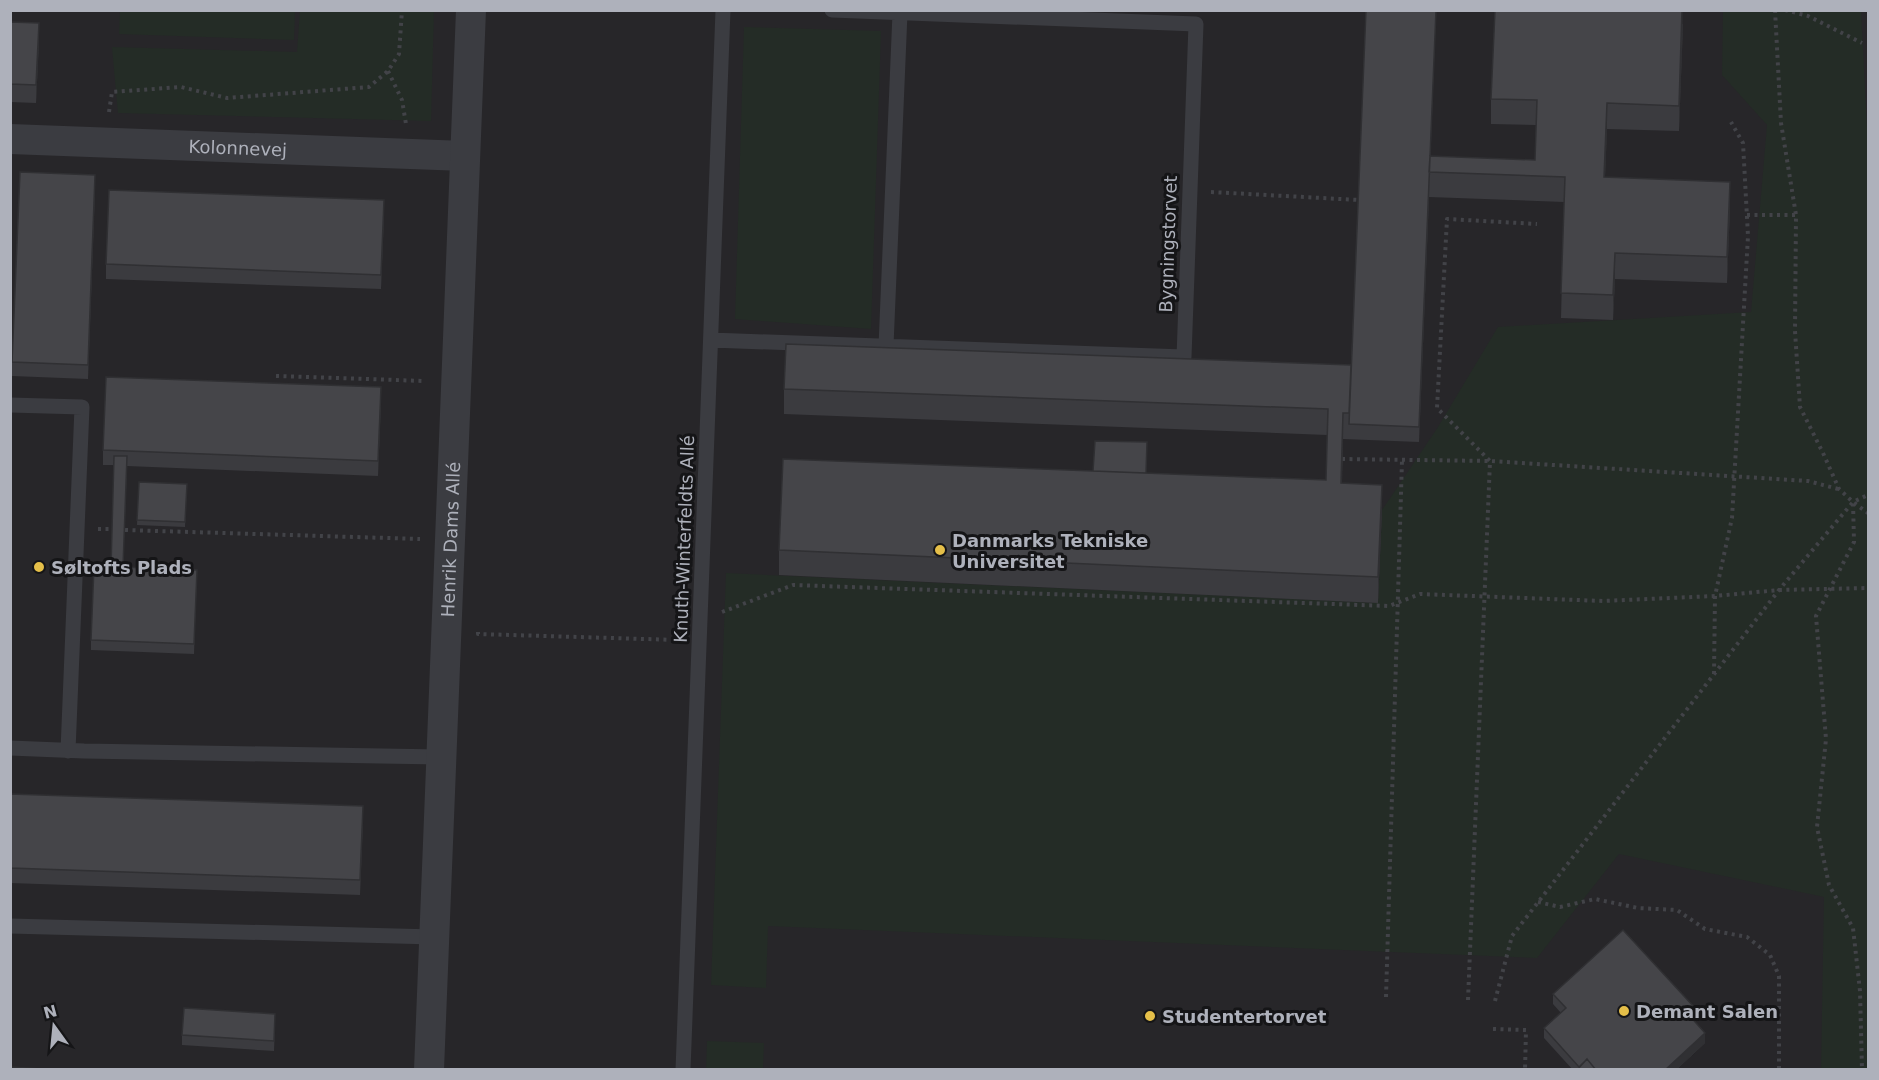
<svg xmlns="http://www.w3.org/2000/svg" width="1879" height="1080" viewBox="0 0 1879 1080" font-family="'DejaVu Sans',sans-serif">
  <rect width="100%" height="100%" fill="#1a1a1c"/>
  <path fill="#272629" d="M 10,11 L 1867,11 L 1868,1069 L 11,1069 Z"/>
  <path fill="#242c26" d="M 300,10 L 434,11 L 431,121 L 118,113 L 112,47 L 297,52 Z
    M 120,11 L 295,11 L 294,40 L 119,34 Z
    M 1723,11 L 1861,11 L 1868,147 L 1868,1069 L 1821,1069 L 1824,897 L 1619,854 L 1537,958 L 768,926 L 766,988 L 711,985 L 726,573 L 1378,603 L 1382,510 L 1438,427 L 1498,327 L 1751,312 L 1767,125 L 1722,75 Z
    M 744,27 L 881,31 L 871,329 L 735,319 Z
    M 707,1041 L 764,1043 L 763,1069 L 706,1069 Z"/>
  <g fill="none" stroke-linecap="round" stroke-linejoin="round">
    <path stroke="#424348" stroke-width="4" stroke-dasharray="3 4.5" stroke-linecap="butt" d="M 1775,10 L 1781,123 L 1796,215 L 1795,331 L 1800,407 L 1823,453 L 1839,489 L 1853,502 L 1854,542 L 1816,616 L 1826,739 L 1817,827 L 1829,885 L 1853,928 L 1860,991 L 1862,1070
      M 1785,10 L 1808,16 L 1862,43
      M 388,71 L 402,100 L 406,124
      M 109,112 L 112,92 L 181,87 L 227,98 L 369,87 L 388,71 L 399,54 L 402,10
      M 1211,192 L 1359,200
      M 1747,215 L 1796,215
      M 276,376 L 425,381
      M 1342,459 L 1490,461 L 1808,481 L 1838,489
      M 1854,503 L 1868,513
      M 98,529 L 112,529
      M 125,530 L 420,539
      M 722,612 L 793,585 L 1389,606 L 1420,594 L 1603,601 L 1715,596 L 1779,590 L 1868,588
      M 478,632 L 478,634 L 678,640
      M 1714,674 L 1715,596 L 1732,518 L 1748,236 L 1743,143 L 1731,122
      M 1538,902 L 1560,907 L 1595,899 L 1638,908 L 1677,910 L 1705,929 L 1747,937 L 1770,955 L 1779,976 L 1779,1070
      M 1386,997 L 1402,460
      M 1468,1000 L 1490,461 L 1437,408 L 1447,219 L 1537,224
      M 1495,1001 L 1512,936 L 1779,590 L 1853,502 L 1868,495
      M 1493,1029 L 1526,1030 L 1525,1070
      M 1036,1070 L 1036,1068"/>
    <path stroke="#3b3c41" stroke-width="15" d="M 711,340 L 1184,357 L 1196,24 L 832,10
      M 886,346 L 900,13
      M 10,405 L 82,407 L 68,751
      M 10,748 L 84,751 L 440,757
      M 10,926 L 434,937
      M 683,1070 L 723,10"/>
    <g stroke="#3b3c41" stroke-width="30">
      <path id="s1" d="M 10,139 L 465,156"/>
      <path id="s2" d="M 429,1070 L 471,10"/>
    </g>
  </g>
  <path fill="#3b3b3f" d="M 1366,10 L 1436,10 L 1430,156 L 1535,160 L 1536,125 L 1491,124 L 1491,99 L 1683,24 L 1679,131 L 1607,129 L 1605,177 L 1730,208 L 1727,283 L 1615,279 L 1613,320 L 1561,318 L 1564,202 L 1429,197 L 1419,442 L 1343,439 L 1342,483 L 1382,510 L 1378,603 L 779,575 L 779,550 L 1147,473 L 1326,480 L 1327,435 L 784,414 L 784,389 L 1351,365 Z
    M 10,22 L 39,42 L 36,103 L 10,102 Z
    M 95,190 L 88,379 L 12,376 L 12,362 Z
    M 384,215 L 381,289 L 106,279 L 106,264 Z
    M 381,402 L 378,476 L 127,466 L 123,567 L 197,570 L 194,654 L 91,650 L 91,640 L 111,567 L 114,465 L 103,465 L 103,450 Z
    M 139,482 L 187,484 L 185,527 L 137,525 Z
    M 10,794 L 363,821 L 360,895 L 10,883 Z
    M 1553,994 L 1695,1018 L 1693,1020 L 1705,1043 L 1676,1070 L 1573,1070 L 1544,1038 L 1544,1028 L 1561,1013 L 1553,1004 Z
    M 275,1024 L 274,1051 L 182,1045 L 182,1035 Z"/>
  <path fill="#303033" d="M 1436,10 L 1430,172 L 1429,172 Z
    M 1683,10 L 1683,24 L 1679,131 L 1679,106 Z
    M 39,23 L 39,42 L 36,103 L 36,85 Z
    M 1607,103 L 1607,129 L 1604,203 L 1604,177 Z
    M 95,175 L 95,190 L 88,379 L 88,365 Z
    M 1730,182 L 1730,208 L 1727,283 L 1727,257 Z
    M 1429,184 L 1429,197 L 1419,442 L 1419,427 Z
    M 384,200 L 384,215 L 381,289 L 381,275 Z
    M 1615,253 L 1615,279 L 1613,320 L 1613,295 Z
    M 381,387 L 381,402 L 378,476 L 378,461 Z
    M 1343,413 L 1343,439 L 1341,508 L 1341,483 Z
    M 1382,485 L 1382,510 L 1378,603 L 1378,577 Z
    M 1695,1008 L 1695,1018 L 1688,1024 L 1688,1014 Z
    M 1705,1033 L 1705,1043 L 1676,1070 L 1665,1070 Z"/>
  <path fill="#454549" stroke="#303033" stroke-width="1.5" d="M 1366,10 L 1436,10 L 1419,427 L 1349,424 Z
    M 1495,10 L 1682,10 L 1679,106 L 1607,103 L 1604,177 L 1730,182 L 1727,257 L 1615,253 L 1613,295 L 1561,293 L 1565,177 L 1429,172 L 1430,156 L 1535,160 L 1537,100 L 1491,99 Z
    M 10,22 L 39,23 L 36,85 L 10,84 Z
    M 20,172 L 95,175 L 88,365 L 12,362 Z
    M 109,190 L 384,200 L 381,275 L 106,264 Z
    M 786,344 L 1351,365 L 1349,413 L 1343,413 L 1341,483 L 1382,485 L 1378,577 L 779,550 L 783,459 L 1326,480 L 1328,409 L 784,389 Z
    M 106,377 L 381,387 L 378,461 L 103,450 Z
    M 1095,441 L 1147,442 L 1146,473 L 1093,471 Z
    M 114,456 L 127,456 L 123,567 L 197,570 L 194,644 L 91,640 L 94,566 L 111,567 Z
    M 139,482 L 187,484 L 185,522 L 137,520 Z
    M 10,794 L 363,806 L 360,880 L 10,868 Z
    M 1623,930 L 1695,1008 L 1688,1014 L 1705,1033 L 1665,1070 L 1596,1070 L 1587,1059 L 1579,1067 L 1544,1028 L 1566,1008 L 1553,994 Z
    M 184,1008 L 275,1014 L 274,1041 L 182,1035 Z
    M 1587,1059 L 1596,1070 L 1577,1070 Z
    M 10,1067 L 59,1070 L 10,1070 Z"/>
  <g fill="#e5bf49" stroke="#151517" stroke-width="2">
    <circle cx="940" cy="550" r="6"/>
    <circle cx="39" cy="567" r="6"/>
    <circle cx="1624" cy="1011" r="6"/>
    <circle cx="1150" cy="1016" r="6"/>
  </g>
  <g text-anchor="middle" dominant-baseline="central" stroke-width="6" stroke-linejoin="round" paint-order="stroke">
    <g font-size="18" fill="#aeb1bb" stroke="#151517">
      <text stroke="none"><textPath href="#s1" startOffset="228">Kolonnevej</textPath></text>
      <text transform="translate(1168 244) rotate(-88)">Bygningstorvet</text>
      <text transform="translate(684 539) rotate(-88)">Knuth-Winterfeldts Allé</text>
      <text stroke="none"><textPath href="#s2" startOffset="531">Henrik Dams Allé</textPath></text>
    </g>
    <g font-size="18" font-weight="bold" fill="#aeb1bb" stroke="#151517" text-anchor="start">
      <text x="952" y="540">Danmarks Tekniske<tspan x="952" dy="21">Universitet</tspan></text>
      <text x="51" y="567">Søltofts Plads</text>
      <text x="1636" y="1011">Demant Salen</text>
      <text x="1162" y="1016">Studentertorvet</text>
    </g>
  </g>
  <rect width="1879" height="1080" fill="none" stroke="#aeb1bb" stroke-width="24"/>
  <g transform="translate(54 1026) rotate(345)" stroke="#151517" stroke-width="4.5" paint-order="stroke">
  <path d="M0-4.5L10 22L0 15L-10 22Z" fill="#aeb1bb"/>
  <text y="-9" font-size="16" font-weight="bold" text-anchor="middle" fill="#aeb1bb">N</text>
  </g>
</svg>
